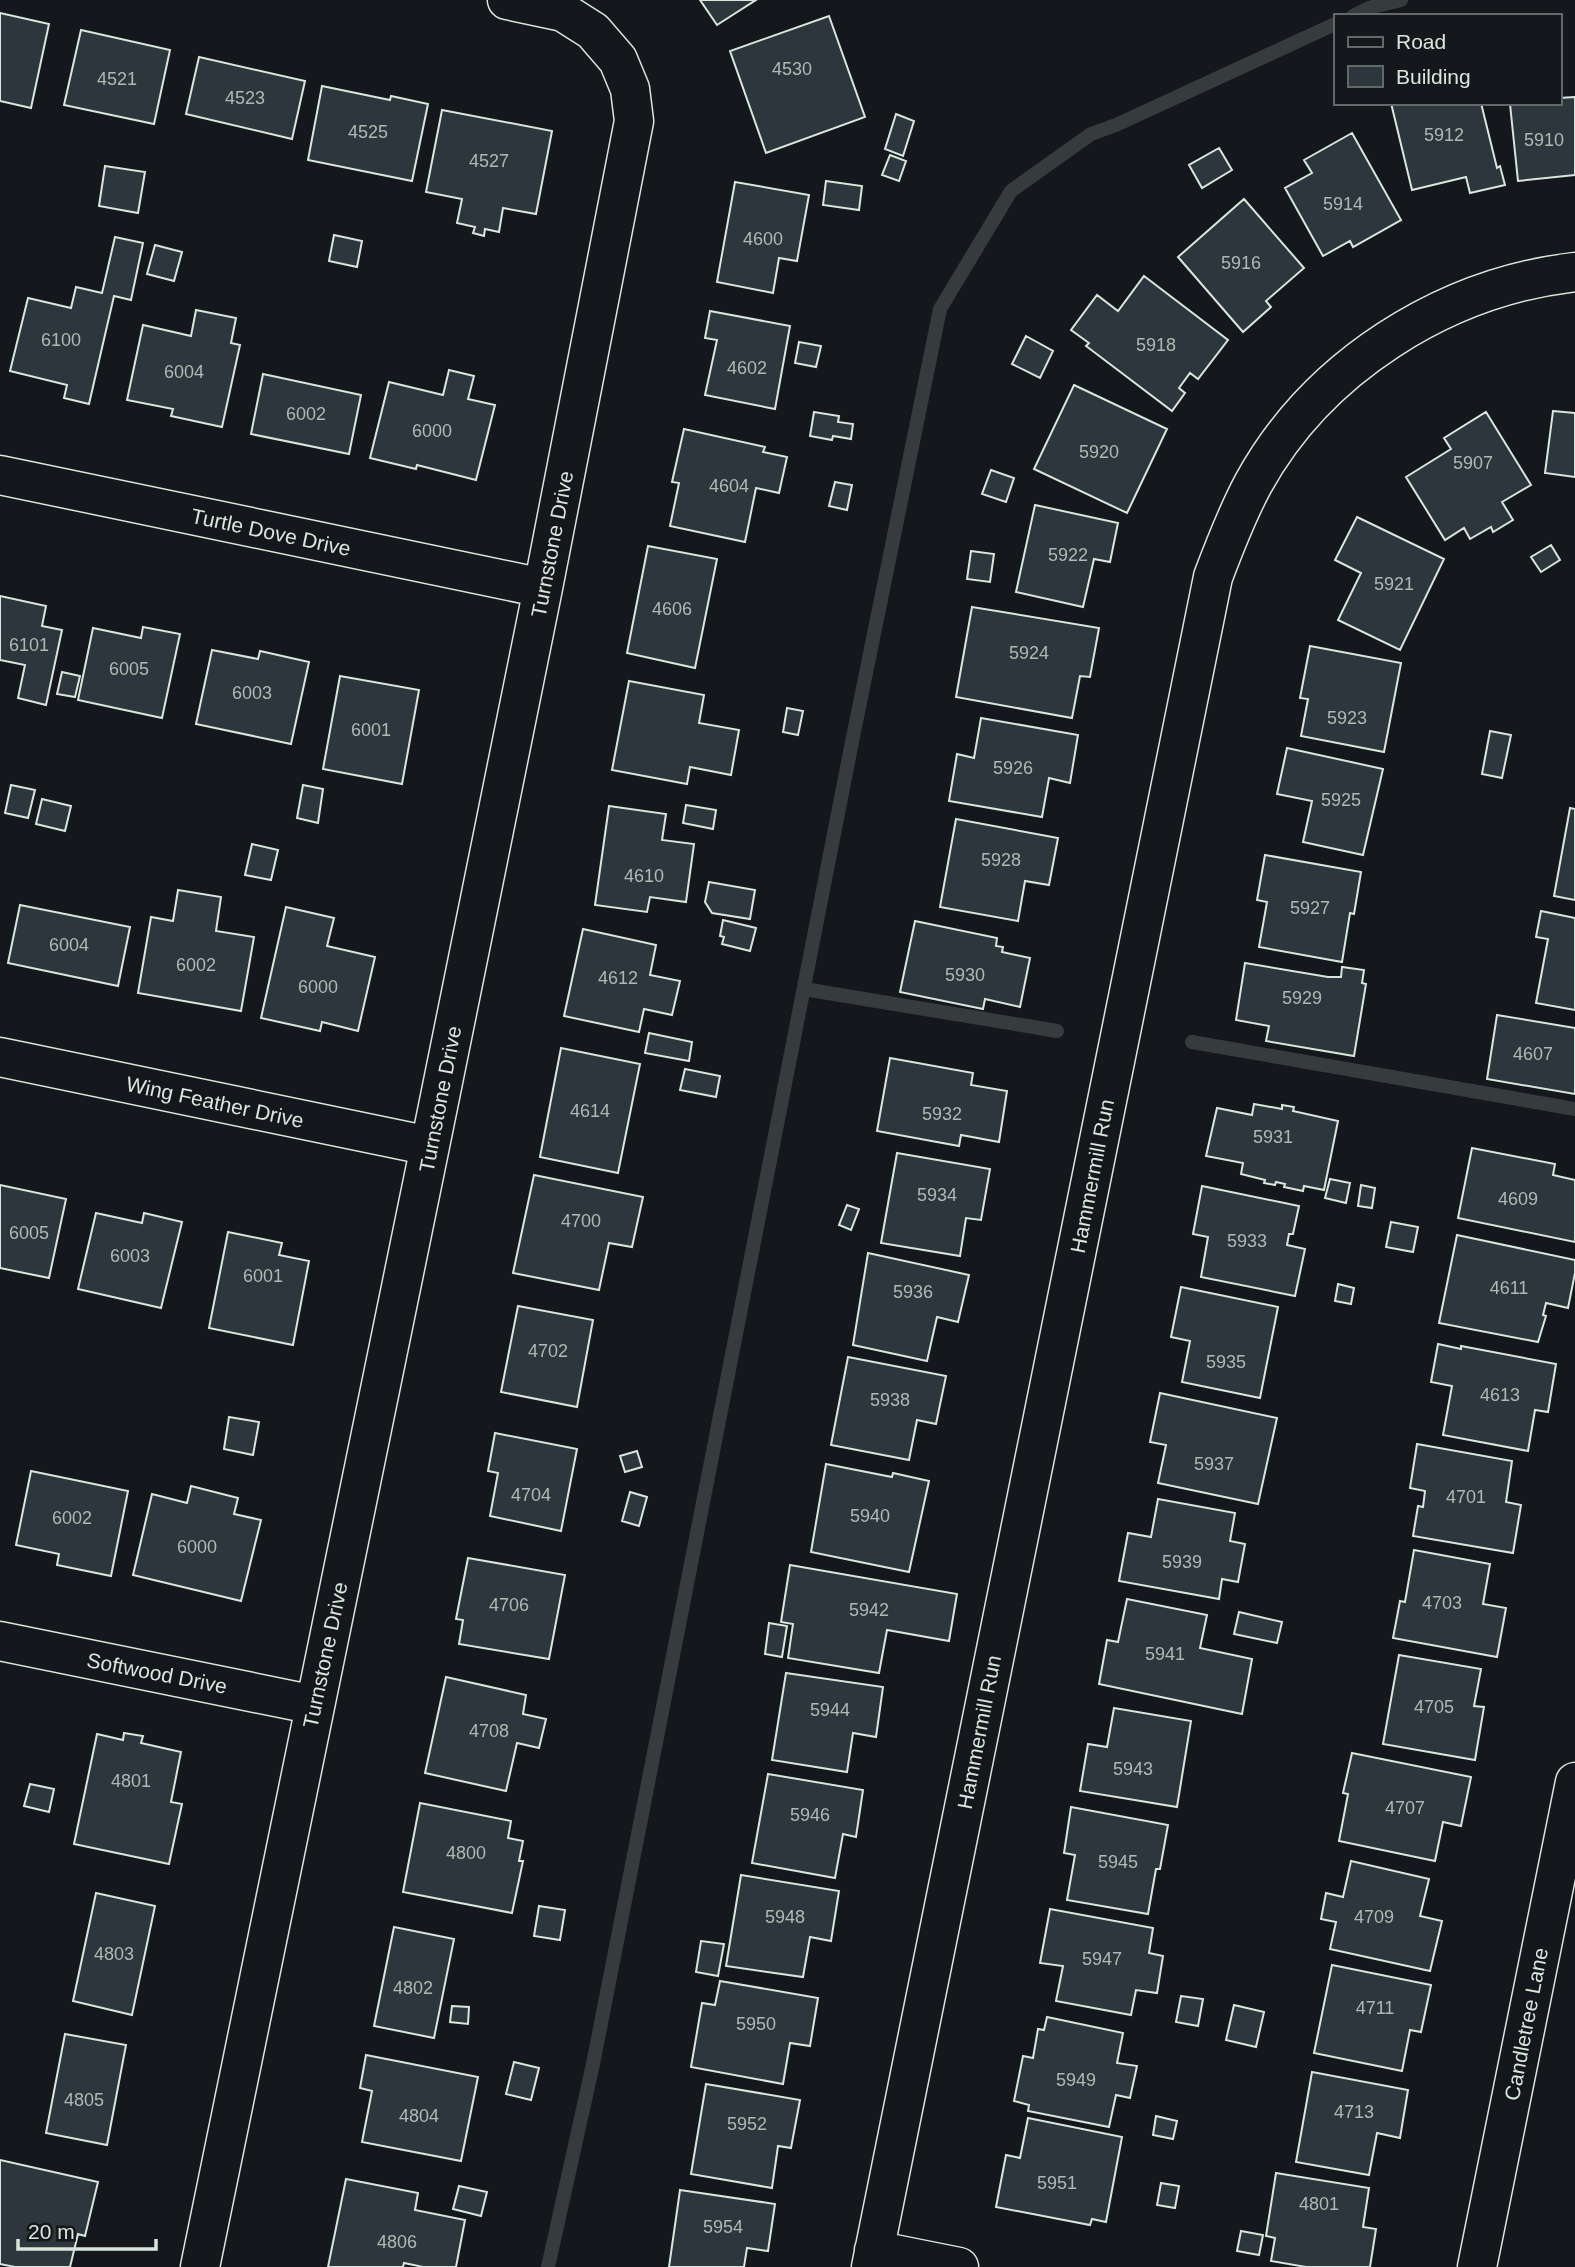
<svg xmlns="http://www.w3.org/2000/svg" width="1575" height="2267" viewBox="0 0 1575 2267" font-family="Helvetica,sans-serif">
  <rect width="100%" height="100%" fill="#14181c"/>
  <g fill="none" stroke-linecap="round" stroke-linejoin="round">
    <path stroke="#363b3e" stroke-width="14" d="M 1353,16 L 1369,8 L 1401,0
      M 804,989 L 1057,1031
      M 1192,1042 L 1575,1109
      M 548,2267 L 593,2064 L 852,742 L 940,309 L 1011,191 L 1091,134 L 1116,125 L 1335,24"/>
  </g>
  <path fill="#2c363c" stroke="#d8e6dc" stroke-width="2" d="M 700,0 L 756,0 L 717,25 Z
    M 0,13 L 49,24 L 31,108 L 0,101 Z
    M 829,16 L 865,117 L 766,153 L 730,51 Z
    M 81,30 L 170,50 L 154,124 L 64,105 Z
    M 199,57 L 305,81 L 292,139 L 186,114 Z
    M 322,86 L 390,100 L 391,96 L 428,104 L 412,181 L 308,160 Z
    M 1575,97 L 1575,175 L 1518,181 L 1510,104 L 1559,103 L 1559,98 Z
    M 1391,103 L 1481,103 L 1497,168 L 1500,166 L 1505,185 L 1470,193 L 1466,177 L 1412,190 Z
    M 442,110 L 552,131 L 536,214 L 503,208 L 499,232 L 485,229 L 484,236 L 473,233 L 475,227 L 457,223 L 462,199 L 426,192 Z
    M 896,114 L 914,121 L 903,156 L 885,149 Z
    M 1352,133 L 1401,220 L 1353,247 L 1350,241 L 1323,256 L 1285,188 L 1312,173 L 1304,160 Z
    M 1219,148 L 1232,170 L 1202,188 L 1189,165 Z
    M 890,155 L 906,161 L 899,181 L 882,175 Z
    M 105,166 L 145,172 L 138,213 L 99,206 Z
    M 826,181 L 862,186 L 859,210 L 823,205 Z
    M 735,182 L 809,195 L 797,261 L 779,258 L 773,293 L 717,282 Z
    M 1244,199 L 1304,268 L 1266,301 L 1271,307 L 1243,332 L 1178,257 Z
    M 334,235 L 362,241 L 357,267 L 329,261 Z
    M 115,237 L 143,243 L 131,300 L 114,296 L 89,404 L 64,398 L 67,385 L 10,371 L 28,298 L 71,308 L 76,287 L 102,293 Z
    M 155,245 L 182,252 L 174,281 L 147,274 Z
    M 1144,276 L 1228,340 L 1198,379 L 1190,373 L 1179,388 L 1185,393 L 1172,411 L 1086,346 L 1089,343 L 1071,330 L 1097,295 L 1118,311 Z
    M 196,310 L 236,318 L 231,343 L 240,345 L 222,427 L 171,416 L 173,409 L 127,400 L 143,325 L 191,336 Z
    M 710,311 L 790,326 L 775,409 L 705,395 L 717,340 L 705,338 Z
    M 1026,336 L 1053,351 L 1040,378 L 1012,364 Z
    M 799,342 L 821,346 L 816,367 L 795,363 Z
    M 449,370 L 474,376 L 468,399 L 495,405 L 476,480 L 417,465 L 416,469 L 370,458 L 389,382 L 443,395 Z
    M 263,374 L 361,395 L 349,454 L 251,434 Z
    M 1074,385 L 1167,429 L 1127,513 L 1034,469 Z
    M 1553,411 L 1575,413 L 1575,477 L 1545,473 Z
    M 814,412 L 839,416 L 838,422 L 853,424 L 851,439 L 833,436 L 832,440 L 810,436 Z
    M 1486,412 L 1531,485 L 1502,502 L 1513,520 L 1493,532 L 1491,527 L 1470,539 L 1464,528 L 1445,540 L 1406,477 L 1451,449 L 1444,438 Z
    M 684,429 L 765,447 L 763,452 L 787,457 L 779,493 L 756,488 L 745,542 L 670,526 L 679,483 L 672,482 Z
    M 991,470 L 1014,478 L 1006,502 L 982,494 Z
    M 835,482 L 852,485 L 847,510 L 829,506 Z
    M 1035,505 L 1118,523 L 1110,562 L 1094,559 L 1083,607 L 1016,592 Z
    M 1357,517 L 1444,559 L 1400,650 L 1338,620 L 1361,573 L 1335,560 Z
    M 1551,545 L 1560,560 L 1541,572 L 1531,557 Z
    M 648,546 L 717,559 L 695,668 L 627,653 Z
    M 971,551 L 994,554 L 990,582 L 967,579 Z
    M 0,596 L 46,606 L 42,626 L 62,630 L 46,705 L 18,698 L 25,665 L 0,660 Z
    M 972,607 L 1099,628 L 1090,677 L 1080,676 L 1072,718 L 956,697 Z
    M 143,627 L 180,634 L 162,718 L 78,700 L 93,628 L 141,638 Z
    M 1310,646 L 1401,663 L 1384,752 L 1301,736 L 1308,699 L 1300,698 Z
    M 212,650 L 258,659 L 260,651 L 309,662 L 291,744 L 196,724 Z
    M 62,672 L 80,676 L 75,697 L 57,694 Z
    M 340,676 L 419,690 L 402,784 L 323,769 Z
    M 629,681 L 704,695 L 699,723 L 739,730 L 731,775 L 690,767 L 687,784 L 612,770 Z
    M 787,708 L 803,711 L 798,735 L 783,732 Z
    M 981,718 L 1078,735 L 1070,783 L 1049,778 L 1042,817 L 949,801 L 957,754 L 974,758 Z
    M 1490,731 L 1511,735 L 1502,778 L 1482,774 Z
    M 1287,748 L 1383,769 L 1363,855 L 1303,842 L 1312,801 L 1277,794 Z
    M 11,785 L 35,790 L 28,818 L 5,813 Z
    M 303,785 L 323,789 L 318,823 L 297,818 Z
    M 42,799 L 71,806 L 65,831 L 36,824 Z
    M 686,805 L 716,810 L 713,829 L 683,823 Z
    M 609,806 L 666,814 L 662,840 L 694,844 L 686,902 L 650,897 L 647,912 L 595,905 Z
    M 1570,808 L 1575,809 L 1575,900 L 1554,896 Z
    M 956,819 L 1058,838 L 1049,885 L 1025,881 L 1018,921 L 940,907 Z
    M 252,844 L 278,850 L 271,880 L 245,875 Z
    M 1265,855 L 1361,872 L 1354,914 L 1350,913 L 1342,962 L 1259,947 L 1267,902 L 1257,900 Z
    M 709,882 L 755,890 L 750,919 L 712,913 L 705,902 Z
    M 178,890 L 221,897 L 216,931 L 254,937 L 241,1011 L 138,993 L 151,917 L 173,921 Z
    M 20,905 L 130,927 L 118,986 L 8,963 Z
    M 286,907 L 334,918 L 327,946 L 375,957 L 358,1031 L 322,1022 L 320,1031 L 261,1018 Z
    M 1541,911 L 1575,918 L 1575,1010 L 1536,1003 L 1548,939 L 1536,937 Z
    M 723,920 L 756,928 L 750,951 L 722,944 L 724,937 L 720,936 Z
    M 915,921 L 997,938 L 996,946 L 1003,947 L 1002,952 L 1030,958 L 1020,1007 L 985,999 L 983,1009 L 900,992 Z
    M 583,929 L 656,945 L 650,975 L 680,981 L 672,1015 L 644,1009 L 639,1032 L 564,1016 Z
    M 1245,963 L 1328,977 L 1341,977 L 1342,967 L 1364,970 L 1362,983 L 1366,984 L 1354,1056 L 1266,1041 L 1269,1026 L 1236,1020 Z
    M 1497,1015 L 1575,1028 L 1575,1094 L 1487,1079 Z
    M 649,1033 L 692,1042 L 689,1061 L 645,1053 Z
    M 561,1048 L 640,1064 L 618,1173 L 540,1157 Z
    M 890,1058 L 973,1073 L 971,1085 L 1007,1091 L 999,1142 L 961,1135 L 959,1146 L 877,1131 Z
    M 685,1069 L 720,1076 L 716,1097 L 680,1090 Z
    M 1254,1104 L 1282,1109 L 1282,1105 L 1294,1107 L 1293,1111 L 1338,1121 L 1324,1190 L 1304,1186 L 1303,1191 L 1284,1187 L 1285,1184 L 1276,1182 L 1275,1185 L 1264,1183 L 1265,1180 L 1241,1174 L 1243,1163 L 1206,1156 L 1217,1108 L 1252,1115 Z
    M 1472,1148 L 1555,1164 L 1553,1175 L 1575,1180 L 1575,1242 L 1458,1218 Z
    M 897,1153 L 990,1169 L 981,1220 L 966,1218 L 960,1256 L 881,1243 Z
    M 534,1175 L 643,1197 L 632,1247 L 609,1243 L 599,1290 L 513,1273 Z
    M 1330,1179 L 1350,1183 L 1346,1203 L 1325,1198 Z
    M 0,1185 L 66,1199 L 49,1278 L 0,1268 Z
    M 1361,1185 L 1375,1188 L 1372,1208 L 1358,1206 Z
    M 1202,1186 L 1299,1206 L 1293,1234 L 1289,1234 L 1287,1245 L 1305,1249 L 1295,1296 L 1201,1277 L 1208,1237 L 1193,1234 Z
    M 847,1205 L 859,1209 L 851,1230 L 839,1225 Z
    M 96,1213 L 142,1223 L 144,1213 L 182,1222 L 161,1308 L 78,1289 Z
    M 1391,1222 L 1418,1227 L 1413,1252 L 1386,1247 Z
    M 228,1232 L 282,1243 L 279,1255 L 309,1261 L 293,1345 L 209,1328 Z
    M 1457,1235 L 1575,1260 L 1575,1273 L 1568,1308 L 1546,1303 L 1543,1315 L 1546,1316 L 1538,1342 L 1439,1323 Z
    M 868,1253 L 969,1275 L 958,1322 L 937,1317 L 927,1361 L 853,1345 Z
    M 1338,1284 L 1354,1288 L 1351,1304 L 1335,1301 Z
    M 1181,1287 L 1278,1307 L 1260,1398 L 1182,1382 L 1190,1341 L 1171,1337 Z
    M 518,1306 L 593,1320 L 577,1407 L 501,1392 Z
    M 1438,1344 L 1461,1349 L 1461,1346 L 1556,1364 L 1548,1412 L 1535,1410 L 1528,1451 L 1443,1435 L 1452,1386 L 1431,1382 Z
    M 848,1357 L 946,1376 L 936,1424 L 917,1420 L 909,1460 L 831,1445 Z
    M 1160,1393 L 1277,1418 L 1258,1504 L 1158,1483 L 1166,1445 L 1150,1442 Z
    M 229,1417 L 259,1422 L 253,1455 L 224,1449 Z
    M 495,1433 L 577,1449 L 561,1531 L 490,1516 L 498,1473 L 488,1471 Z
    M 1417,1444 L 1512,1461 L 1506,1502 L 1521,1505 L 1513,1553 L 1413,1536 L 1418,1506 L 1423,1507 L 1425,1491 L 1410,1488 Z
    M 637,1451 L 642,1467 L 625,1472 L 620,1456 Z
    M 826,1464 L 892,1477 L 893,1473 L 929,1481 L 909,1572 L 811,1552 Z
    M 31,1471 L 128,1491 L 111,1576 L 57,1565 L 59,1554 L 16,1545 Z
    M 191,1486 L 238,1498 L 234,1514 L 261,1520 L 241,1601 L 133,1575 L 152,1494 L 187,1503 Z
    M 630,1492 L 647,1497 L 639,1526 L 622,1521 Z
    M 1158,1499 L 1235,1513 L 1230,1541 L 1245,1544 L 1238,1582 L 1222,1579 L 1219,1599 L 1119,1581 L 1128,1533 L 1151,1537 Z
    M 1414,1550 L 1490,1564 L 1483,1604 L 1506,1608 L 1497,1657 L 1393,1638 L 1400,1601 L 1405,1602 Z
    M 468,1558 L 565,1575 L 549,1659 L 459,1644 L 463,1620 L 456,1619 Z
    M 790,1565 L 957,1594 L 949,1641 L 887,1630 L 879,1673 L 788,1658 L 793,1624 L 781,1622 Z
    M 1127,1599 L 1207,1615 L 1200,1648 L 1252,1659 L 1242,1714 L 1099,1684 L 1107,1640 L 1118,1642 Z
    M 1239,1612 L 1282,1622 L 1277,1643 L 1234,1634 Z
    M 769,1623 L 787,1626 L 782,1657 L 765,1654 Z
    M 1399,1655 L 1481,1669 L 1474,1706 L 1484,1707 L 1475,1760 L 1383,1744 Z
    M 786,1673 L 883,1687 L 876,1737 L 853,1733 L 847,1772 L 772,1760 Z
    M 446,1677 L 526,1695 L 523,1714 L 546,1719 L 539,1748 L 517,1743 L 506,1791 L 425,1773 Z
    M 1114,1708 L 1191,1721 L 1177,1807 L 1080,1791 L 1088,1744 L 1107,1747 Z
    M 124,1733 L 143,1736 L 141,1743 L 181,1752 L 171,1802 L 182,1804 L 169,1864 L 74,1844 L 97,1734 L 123,1740 Z
    M 1352,1753 L 1471,1777 L 1461,1826 L 1443,1822 L 1435,1861 L 1339,1841 L 1348,1794 L 1343,1793 Z
    M 768,1774 L 863,1790 L 856,1837 L 843,1834 L 835,1878 L 752,1863 Z
    M 30,1784 L 54,1789 L 49,1812 L 24,1806 Z
    M 420,1803 L 511,1821 L 508,1838 L 523,1841 L 519,1861 L 523,1861 L 512,1913 L 403,1892 Z
    M 1071,1807 L 1168,1825 L 1160,1869 L 1156,1869 L 1148,1914 L 1067,1900 L 1075,1855 L 1064,1853 Z
    M 1351,1861 L 1429,1879 L 1420,1916 L 1442,1921 L 1430,1971 L 1330,1949 L 1336,1922 L 1321,1919 L 1326,1893 L 1343,1897 Z
    M 741,1875 L 839,1891 L 831,1941 L 810,1937 L 803,1977 L 726,1966 Z
    M 96,1893 L 155,1906 L 132,2015 L 73,2001 Z
    M 539,1906 L 565,1910 L 560,1940 L 534,1936 Z
    M 1050,1909 L 1153,1928 L 1149,1953 L 1163,1956 L 1157,1993 L 1136,1990 L 1131,2015 L 1056,2001 L 1063,1966 L 1040,1963 Z
    M 394,1927 L 454,1939 L 434,2038 L 374,2026 Z
    M 701,1941 L 724,1944 L 718,1976 L 696,1972 Z
    M 1332,1965 L 1431,1985 L 1421,2032 L 1410,2030 L 1402,2071 L 1314,2053 Z
    M 720,1981 L 818,1998 L 810,2046 L 790,2043 L 783,2084 L 691,2067 L 702,2003 L 715,2005 Z
    M 1181,1996 L 1203,1999 L 1198,2026 L 1176,2022 Z
    M 1234,2005 L 1264,2012 L 1256,2047 L 1226,2040 Z
    M 452,2006 L 469,2007 L 468,2024 L 450,2022 Z
    M 1047,2017 L 1123,2033 L 1117,2063 L 1137,2066 L 1130,2098 L 1116,2095 L 1109,2127 L 1028,2111 L 1029,2105 L 1014,2101 L 1023,2056 L 1033,2058 L 1038,2029 L 1044,2030 Z
    M 65,2034 L 126,2045 L 107,2145 L 46,2133 Z
    M 366,2055 L 478,2077 L 461,2161 L 362,2142 L 372,2091 L 360,2088 Z
    M 514,2062 L 539,2068 L 531,2100 L 506,2094 Z
    M 1312,2072 L 1408,2090 L 1400,2138 L 1377,2133 L 1369,2175 L 1296,2162 Z
    M 706,2084 L 800,2100 L 791,2148 L 778,2146 L 772,2188 L 691,2174 Z
    M 1156,2116 L 1177,2121 L 1173,2139 L 1153,2135 Z
    M 1028,2118 L 1122,2137 L 1106,2222 L 1092,2219 L 1090,2225 L 996,2207 L 1006,2155 L 1020,2158 Z
    M 0,2160 L 98,2182 L 85,2236 L 78,2234 L 70,2267 L 15,2267 L 0,2264 Z
    M 1276,2173 L 1369,2188 L 1363,2227 L 1376,2229 L 1370,2267 L 1306,2267 L 1271,2261 L 1275,2238 L 1266,2236 Z
    M 346,2179 L 418,2193 L 415,2210 L 465,2220 L 456,2267 L 423,2267 L 404,2263 L 403,2267 L 328,2267 Z
    M 1161,2183 L 1179,2186 L 1175,2208 L 1157,2205 Z
    M 459,2186 L 487,2192 L 481,2216 L 453,2209 Z
    M 680,2190 L 775,2204 L 768,2251 L 747,2248 L 744,2267 L 669,2267 Z
    M 1241,2231 L 1263,2235 L 1259,2255 L 1237,2251 Z"/>
  <g fill="none" stroke-linecap="round" stroke-linejoin="round">
    <g stroke="#d8e6dc" stroke-width="41">
      <path id="street" d="M 0,475 L 543,588
        M 0,1057 L 430,1146
        M 0,1641 L 315,1705
        M 874,2250 L 959,2267
        M 200,2267 L 430,1146 L 543,588 L 634,121 L 630,89 L 618,60 L 593,31 L 563,12 L 507,0
        M 871,2267 L 1213,577 C 1225,545 1237,514 1253,484 C 1317,367 1444,287 1575,272
        M 1477,2267 L 1575,1782"/>
    </g>
    <use href="#street" stroke="#14181c" stroke-width="38"/>
  </g>
  <g text-anchor="middle" dominant-baseline="central" stroke-width="5" stroke-linejoin="round" paint-order="stroke">
    <g font-size="18" fill="#adbab4">
      <text x="792" y="69">4530</text>
      <text x="117" y="79">4521</text>
      <text x="245" y="98">4523</text>
      <text x="368" y="132">4525</text>
      <text x="1444" y="135">5912</text>
      <text x="1544" y="140">5910</text>
      <text x="489" y="161">4527</text>
      <text x="1343" y="204">5914</text>
      <text x="763" y="239">4600</text>
      <text x="1241" y="263">5916</text>
      <text x="61" y="340">6100</text>
      <text x="1156" y="345">5918</text>
      <text x="747" y="368">4602</text>
      <text x="184" y="372">6004</text>
      <text x="306" y="414">6002</text>
      <text x="432" y="431">6000</text>
      <text x="1099" y="452">5920</text>
      <text x="1473" y="463">5907</text>
      <text x="729" y="486">4604</text>
      <text x="1068" y="555">5922</text>
      <text x="1394" y="584">5921</text>
      <text x="672" y="609">4606</text>
      <text x="29" y="645">6101</text>
      <text x="1029" y="653">5924</text>
      <text x="129" y="669">6005</text>
      <text x="252" y="693">6003</text>
      <text x="1347" y="718">5923</text>
      <text x="371" y="730">6001</text>
      <text x="1013" y="768">5926</text>
      <text x="1341" y="800">5925</text>
      <text x="1001" y="860">5928</text>
      <text x="644" y="876">4610</text>
      <text x="1310" y="908">5927</text>
      <text x="69" y="945">6004</text>
      <text x="196" y="965">6002</text>
      <text x="965" y="975">5930</text>
      <text x="618" y="978">4612</text>
      <text x="318" y="987">6000</text>
      <text x="1302" y="998">5929</text>
      <text x="1533" y="1054">4607</text>
      <text x="590" y="1111">4614</text>
      <text x="942" y="1114">5932</text>
      <text x="1273" y="1137">5931</text>
      <text x="937" y="1195">5934</text>
      <text x="1518" y="1199">4609</text>
      <text x="581" y="1221">4700</text>
      <text x="29" y="1233">6005</text>
      <text x="1247" y="1241">5933</text>
      <text x="130" y="1256">6003</text>
      <text x="263" y="1276">6001</text>
      <text x="1509" y="1288">4611</text>
      <text x="913" y="1292">5936</text>
      <text x="548" y="1351">4702</text>
      <text x="1226" y="1362">5935</text>
      <text x="1500" y="1395">4613</text>
      <text x="890" y="1400">5938</text>
      <text x="1214" y="1464">5937</text>
      <text x="531" y="1495">4704</text>
      <text x="1466" y="1497">4701</text>
      <text x="870" y="1516">5940</text>
      <text x="72" y="1518">6002</text>
      <text x="197" y="1547">6000</text>
      <text x="1182" y="1562">5939</text>
      <text x="1442" y="1603">4703</text>
      <text x="509" y="1605">4706</text>
      <text x="869" y="1610">5942</text>
      <text x="1165" y="1654">5941</text>
      <text x="1434" y="1707">4705</text>
      <text x="830" y="1710">5944</text>
      <text x="489" y="1731">4708</text>
      <text x="1133" y="1769">5943</text>
      <text x="131" y="1781">4801</text>
      <text x="1405" y="1808">4707</text>
      <text x="810" y="1815">5946</text>
      <text x="466" y="1853">4800</text>
      <text x="1118" y="1862">5945</text>
      <text x="785" y="1917">5948</text>
      <text x="1374" y="1917">4709</text>
      <text x="114" y="1954">4803</text>
      <text x="1102" y="1959">5947</text>
      <text x="413" y="1988">4802</text>
      <text x="1375" y="2008">4711</text>
      <text x="756" y="2024">5950</text>
      <text x="1076" y="2080">5949</text>
      <text x="84" y="2100">4805</text>
      <text x="1354" y="2112">4713</text>
      <text x="419" y="2116">4804</text>
      <text x="747" y="2124">5952</text>
      <text x="1057" y="2183">5951</text>
      <text x="1319" y="2204">4801</text>
      <text x="723" y="2227">5954</text>
      <text x="397" y="2242">4806</text>
    </g>
    <g font-size="21" fill="#d8e6dc" stroke="#14181c">
      <text transform="translate(271 532) rotate(12)">Turtle Dove Drive</text>
      <text transform="translate(552 544) rotate(-79)">Turnstone Drive</text>
      <text transform="translate(440 1099) rotate(-79)">Turnstone Drive</text>
      <text transform="translate(215 1102) rotate(12)">Wing Feather Drive</text>
      <text transform="translate(1092 1176) rotate(-79)">Hammermill Run</text>
      <text transform="translate(325 1655) rotate(-78)">Turnstone Drive</text>
      <text transform="translate(157 1673) rotate(11)">Softwood Drive</text>
      <text transform="translate(979 1732) rotate(-79)">Hammermill Run</text>
      <text transform="translate(1526 2024) rotate(-79)">Candletree Lane</text>
    </g>
  </g>
  <rect x="1334" y="14" width="228" height="91" fill="#14181c" stroke="#626a69" stroke-width="2"/>
  <rect x="1348" y="37" width="35" height="10" fill="#14181c" stroke="#626a69" stroke-width="2"/>
  <text x="1396" y="49" font-size="21" fill="#d8e6dc">Road</text>
  <rect x="1348" y="66" width="35" height="21" fill="#2c363c" stroke="#626a69" stroke-width="2"/>
  <text x="1396" y="84" font-size="21" fill="#d8e6dc">Building</text>
  <path d="M18 2239v10h138v-10" fill="none" stroke="#d8e6dc" stroke-width="3.5"/>
  <text x="28" y="2239" font-size="21" fill="#d8e6dc" stroke="#14181c" stroke-width="5" paint-order="stroke">20 m</text>
</svg>
